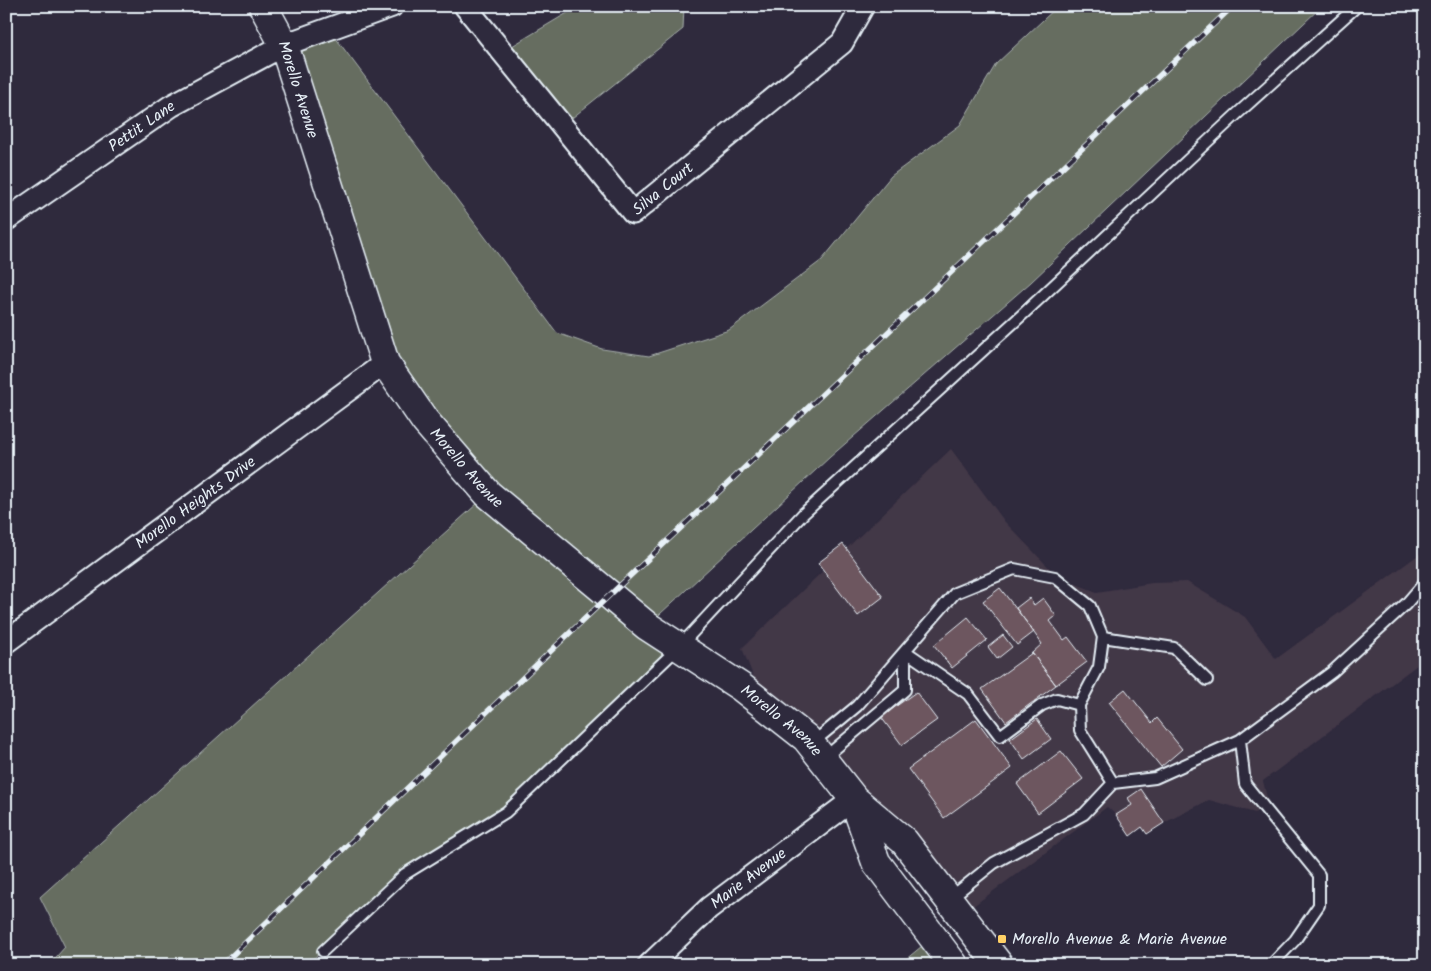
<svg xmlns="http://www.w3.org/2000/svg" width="1431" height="971" viewBox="0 0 1431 971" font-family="Kalam,sans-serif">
  <rect width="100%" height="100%" fill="#2f2a3d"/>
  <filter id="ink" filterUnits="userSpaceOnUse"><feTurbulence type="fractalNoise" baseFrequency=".02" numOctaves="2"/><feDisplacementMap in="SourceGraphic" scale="10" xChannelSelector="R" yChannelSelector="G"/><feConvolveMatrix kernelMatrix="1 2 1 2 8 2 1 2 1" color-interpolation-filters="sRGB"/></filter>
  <g filter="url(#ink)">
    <path fill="#423747" d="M 951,449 L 1005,522 L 1058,577 L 1097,592 L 1152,583 L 1187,582 L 1245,617 L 1276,659 L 1425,550 L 1425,659 L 1263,781 L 1268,802 L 1255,813 L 1209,800 L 1164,823 L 1147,834 L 1142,828 L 1130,836 L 1116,815 L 1107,807 L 961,915 L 765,706 L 742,648 Z"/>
    <path fill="#666d60" stroke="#a7afac" d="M 579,6 L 684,6 L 683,29 L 562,126 L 502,52 Z
      M 1058,6 L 1322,6 L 1031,282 L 830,457 L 647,626 L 679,647 L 506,812 L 405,874 L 323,951 L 305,965 L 49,965 L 65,947 L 40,897 L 488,494 L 385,363 L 284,45 L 329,29 L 557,333 L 602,349 L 649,356 L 729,330 L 822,260 L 891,176 L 960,125 L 996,64 Z
      M 933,937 L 954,965 L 899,965 Z"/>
    <path fill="#6d565f" stroke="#e8f1f8" d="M 843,544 L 883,597 L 858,616 L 818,563 Z
      M 1000,588 L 1034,632 L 1017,645 L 983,601 Z
      M 1029,598 L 1034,605 L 1043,598 L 1056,616 L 1050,621 L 1064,640 L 1068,637 L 1087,662 L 1056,685 L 1032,653 L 1042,644 L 1016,608 Z
      M 968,617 L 987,640 L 952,668 L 934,645 Z
      M 1003,635 L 1012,647 L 997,659 L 988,647 Z
      M 1032,653 L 1056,685 L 1006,722 L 982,689 Z
      M 1125,689 L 1152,723 L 1157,718 L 1182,749 L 1161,767 L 1109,702 Z
      M 916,692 L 937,720 L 902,745 L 881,717 Z
      M 976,719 L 1012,768 L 944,818 L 908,769 Z
      M 1037,719 L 1051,739 L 1024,759 L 1010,739 Z
      M 1061,751 L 1083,779 L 1038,813 L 1017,784 Z
      M 1141,789 L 1164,823 L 1147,834 L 1142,827 L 1130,836 L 1116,815 L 1132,805 L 1128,798 Z"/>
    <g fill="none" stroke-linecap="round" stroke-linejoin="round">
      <g stroke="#e8f1f8" stroke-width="14">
        <path id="lane" d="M 1103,637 L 1174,648 L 1207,680
          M 905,651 L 968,694 L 1000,736 L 1042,705 L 1057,699 L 1079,705
          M 1240,740 L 1245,784 L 1319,875 L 1319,905 L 1295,940 L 1271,965
          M 811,744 L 857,706 L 955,593 L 1014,569 L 1055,577 L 1090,606 L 1103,637 L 1099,667 L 1079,705 L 1080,730 L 1113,783
          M 824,758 L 905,690 L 905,651
          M 949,899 L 994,863 L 1084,814 L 1113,783 L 1155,778 L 1240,740 L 1332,672 L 1406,604 L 1425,582
          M 323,951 L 405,874 L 506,812 L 679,647 L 803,514 L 1022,315 L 1237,114 L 1357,6"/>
      </g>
      <g stroke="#e8f1f8" stroke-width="25">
        <g id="street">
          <path id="s1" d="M 465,6 L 633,213 L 842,43 L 863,6"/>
          <path id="s2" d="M 6,220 L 171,106 L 284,45 L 392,6"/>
          <path id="s3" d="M 6,642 L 385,363"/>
          <path id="s4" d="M 649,965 L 709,908 L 854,799"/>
        </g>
      </g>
      <g stroke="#e8f1f8" stroke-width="31">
        <g id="secondary">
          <path id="s5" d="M 263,6 L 284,45 L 385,363 L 425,421 L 488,494 L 647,626 L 741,687 L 806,738 L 854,799 L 904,841 L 999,965"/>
          <path d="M 854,800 L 876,862 L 954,965"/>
        </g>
      </g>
      <use href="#lane" stroke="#2f2a3d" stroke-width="10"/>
      <use href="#street" stroke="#2f2a3d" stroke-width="21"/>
      <use href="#secondary" stroke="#2f2a3d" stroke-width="28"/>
      <g stroke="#e8f1f8" stroke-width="5.5">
        <path id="rail" d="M 222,965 L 576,627 L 1233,6"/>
      </g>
      <use href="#rail" stroke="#2f2a3d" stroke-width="4" stroke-dasharray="11" stroke-linecap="butt"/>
    </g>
  </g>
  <rect fill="#ffd166" stroke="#2f2a3d" stroke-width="2" x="997" y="934" width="10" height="10" rx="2.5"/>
  <g text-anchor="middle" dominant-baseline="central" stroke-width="4" stroke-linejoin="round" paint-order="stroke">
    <g font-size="16" fill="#e8f1f8" stroke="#2f2a3d">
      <text stroke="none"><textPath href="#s5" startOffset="91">Morello Avenue</textPath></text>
      <text stroke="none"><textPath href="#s2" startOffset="165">Pettit Lane</textPath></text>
      <text stroke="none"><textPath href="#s1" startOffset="305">Silva Court</textPath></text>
      <text stroke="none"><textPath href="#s5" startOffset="511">Morello Avenue</textPath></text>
      <text stroke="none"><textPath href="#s3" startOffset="235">Morello Heights Drive</textPath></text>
      <text stroke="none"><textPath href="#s5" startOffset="916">Morello Avenue</textPath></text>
      <text stroke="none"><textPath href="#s4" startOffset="132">Marie Avenue</textPath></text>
    </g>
    <g font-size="16" fill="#e8f1f8" stroke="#2f2a3d" text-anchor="start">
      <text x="1012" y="939">Morello Avenue &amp; Marie Avenue</text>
    </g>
  </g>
  <rect width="1431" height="971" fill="none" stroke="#2f2a3d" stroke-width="25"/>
  <rect x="12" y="12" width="1406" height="946" fill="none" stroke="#e8f1f8" stroke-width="2" filter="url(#ink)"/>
</svg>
